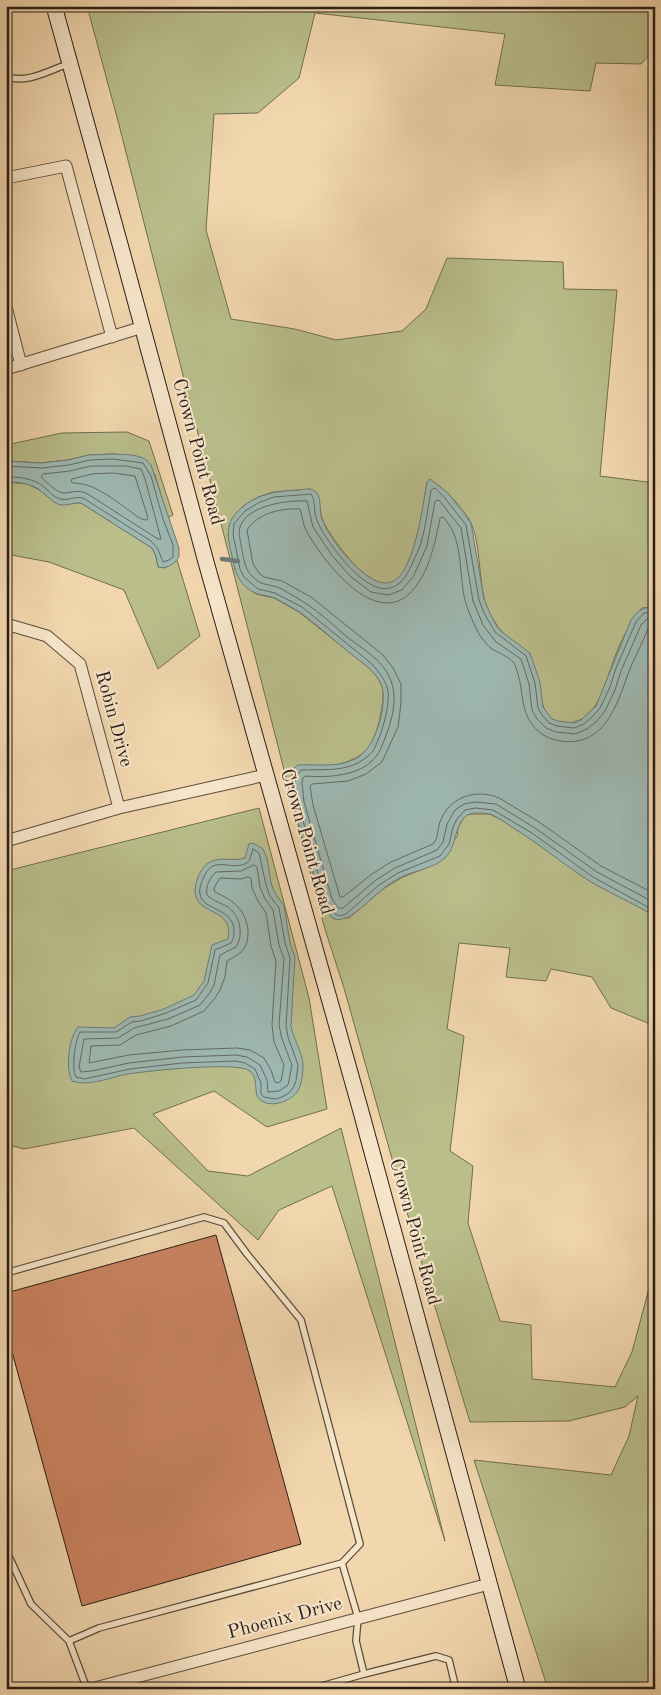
<svg xmlns="http://www.w3.org/2000/svg" width="661" height="1695" viewBox="0 0 661 1695" font-family="'Old Standard TT',serif">
  <rect width="100%" height="100%" fill="#f2d7ae"/>
  <filter id="stains"><feTurbulence type="fractalNoise" baseFrequency=".004" numOctaves="4"/><feColorMatrix values="0 0 0 0 .2 0 0 0 0 .09 0 0 0 0 .02 0 0 0 .5 -.17"/></filter>
  <radialGradient id="worn" r=".72"><stop offset=".6" stop-color="#630" stop-opacity="0"/><stop offset="1" stop-color="#630" stop-opacity=".3"/></radialGradient>
  <path fill="#b9be8b" stroke="#706e51" d="M 87,6 L 655,6 L 655,49 L 641,64 L 596,63 L 590,91 L 495,85 L 505,34 L 315,13 L 299,78 L 258,113 L 214,114 L 206,230 L 231,319 L 295,329 L 336,340 L 402,331 L 426,309 L 447,258 L 563,262 L 564,289 L 617,290 L 600,476 L 655,483 L 655,607 L 642,608 C 628,624 618,647 611,668 C 605,684 601,703 587,715 C 578,723 564,726 552,719 C 542,712 543,699 537,690 C 526,671 516,651 504,634 C 495,623 487,612 484,598 C 479,577 480,542 471,523 C 465,510 443,486 430,480 L 427,482 C 422,512 419,544 404,571 C 382,611 337,545 326,527 C 317,512 323,501 311,489 L 273,492 L 258,497 L 242,507 L 228,534 L 235,570 L 256,594 L 274,598 L 299,612 L 369,668 C 375,674 382,682 383,691 C 384,705 377,739 367,750 C 361,756 352,760 344,763 C 328,768 312,763 294,768 L 290,783 L 293,805 L 322,903 L 332,918 L 349,918 L 383,889 L 401,878 L 423,869 L 457,837 L 458,828 L 464,817 L 468,814 L 490,814 L 505,822 L 655,916 L 655,1026 L 611,1008 L 592,977 L 551,969 L 546,981 L 506,977 L 510,948 L 459,943 L 447,1029 L 464,1036 L 450,1151 L 473,1166 L 468,1223 L 500,1321 L 531,1325 L 532,1379 L 615,1387 L 632,1352 L 655,1266 L 655,1689 L 647,1684 L 626,1687 L 624,1689 L 548,1689 L 474,1460 L 611,1475 L 629,1436 L 638,1396 L 625,1407 L 569,1421 L 470,1422 L 416,1244 L 344,988 L 324,926 L 118,121 Z
    M 127,432 L 149,441 L 173,515 L 168,518 L 155,475 L 140,457 L 113,454 L 89,455 L 68,460 L 41,463 L 6,461 L 6,445 L 62,433 Z
    M 6,482 L 28,484 L 41,491 L 54,502 L 81,503 L 152,548 L 156,556 L 158,567 L 165,568 L 177,560 L 200,636 L 158,669 L 124,590 L 49,562 L 6,554 Z
    M 259,808 L 309,998 L 327,1109 L 267,1127 L 214,1091 L 153,1114 L 208,1171 L 248,1176 L 341,1128 L 445,1541 L 332,1186 L 279,1210 L 258,1240 L 134,1128 L 24,1149 L 6,1144 L 6,871 Z"/>
  <path fill="#9db8b2" stroke="#6e7a74" d="M 113,454 C 125,455 143,453 151,465 L 179,548 L 179,557 C 174,565 166,569 158,567 L 156,556 L 152,548 L 81,503 C 74,502 68,506 61,505 C 52,503 48,496 41,491 C 31,483 19,482 6,482 L 6,461 L 41,463 L 68,460 L 89,455 Z
    M 430,479 L 448,493 L 471,523 L 484,599 L 489,611 L 498,629 L 530,653 L 540,682 L 543,707 L 552,719 L 558,721 L 574,723 L 581,720 L 596,706 L 631,620 C 638,610 643,607 655,607 L 655,916 C 634,904 612,894 591,882 C 564,865 540,844 513,828 C 506,823 498,817 490,814 C 486,813 479,813 475,813 C 454,814 458,845 446,857 C 435,868 414,871 401,877 C 394,881 387,885 382,890 C 369,899 348,926 332,918 L 322,903 L 293,805 L 290,783 L 294,768 L 298,765 C 318,764 337,768 355,759 C 375,749 385,712 383,691 C 382,682 375,674 369,668 C 354,656 339,645 325,632 C 316,625 307,617 298,611 C 291,607 282,602 275,598 C 264,594 257,596 247,588 C 240,582 236,574 234,565 C 230,545 222,528 237,512 C 254,494 277,491 300,490 C 304,489 311,488 315,491 C 322,496 319,512 322,519 C 329,539 365,585 387,583 C 414,582 423,503 427,482 Z
    M 253,843 L 263,849 L 267,858 L 271,883 L 275,893 L 284,906 L 290,943 L 295,957 L 291,1025 C 293,1039 303,1053 303,1065 C 303,1073 302,1085 297,1092 C 289,1103 266,1110 257,1096 C 255,1088 257,1077 250,1071 C 238,1061 147,1071 128,1074 C 111,1077 89,1087 72,1081 C 65,1068 69,1038 78,1027 L 114,1028 L 130,1017 L 140,1016 L 164,1009 L 194,995 L 204,981 L 212,945 L 228,939 C 236,902 182,920 198,877 C 201,871 204,865 210,862 C 221,856 233,862 245,858 L 249,844 Z"/>
  <g fill="none" stroke-linecap="round" stroke-linejoin="round">
    <path stroke="#626a64" stroke-width="1" d="M 6,466 L 42,468 L 69,465 L 90,460 L 113,459 L 143,463 L 151,476 L 163,519 L 173,545 L 173,557 L 169,560 L 163,562 L 158,549 L 151,541 L 83,498 C 75,496 68,501 60,499 C 53,497 50,492 44,487 C 33,478 20,477 6,477
      M 91,466 L 126,466 L 141,469 L 145,479 L 161,539 L 158,539 L 86,493 C 78,490 73,492 65,493 C 57,494 47,482 41,477 L 43,474 L 70,471 Z
      M 113,473 L 135,476 L 148,518 L 147,520 C 141,520 135,515 130,511 C 113,499 94,483 73,483 L 71,481 L 72,479 L 92,474 Z
      M 655,612 L 644,613 L 636,622 L 616,668 L 610,687 L 600,708 L 592,717 L 584,724 L 574,728 L 557,726 L 549,723 L 542,715 L 538,708 L 535,683 L 526,656 L 495,632 L 484,613 L 479,600 L 466,525 L 444,497 L 435,488 L 431,490 C 428,507 426,526 421,543 C 419,550 415,557 412,564 C 388,622 343,563 324,534 C 320,527 316,520 315,513 C 314,506 315,500 311,494 L 274,497 L 260,502 L 245,511 L 234,524 L 233,534 L 240,569 L 244,577 L 258,589 L 275,593 L 302,607 L 372,664 C 378,671 384,678 387,687 C 392,702 381,737 373,751 C 370,755 363,760 358,763 C 339,772 321,769 301,770 L 297,775 L 295,783 L 298,803 L 326,901 L 335,914 L 340,916 L 346,914 L 379,885 L 398,873 L 440,856 L 449,844 L 453,827 L 457,819 L 465,810 L 475,808 L 493,810 L 532,833 L 593,877 L 655,911
      M 655,618 L 647,619 L 641,625 L 621,671 L 615,690 L 605,711 L 597,721 L 587,729 L 575,734 L 556,732 L 546,728 L 537,719 L 532,710 L 529,684 L 521,659 L 496,642 L 483,625 L 473,601 L 461,528 L 439,500 L 435,501 L 427,546 L 413,577 L 402,590 L 388,595 L 371,592 L 350,576 L 331,554 L 313,527 L 307,501 C 288,500 247,505 240,527 C 238,534 241,543 242,550 C 244,560 245,570 253,577 C 260,585 267,584 277,587 C 283,589 290,594 297,598 C 315,608 331,623 347,637 C 357,645 368,651 377,660 C 404,686 394,717 381,748 C 369,776 331,778 305,776 L 303,778 L 302,783 L 304,802 L 332,899 L 338,908 L 343,908 L 376,880 L 395,868 L 437,850 L 443,842 L 447,824 L 455,810 L 464,804 L 475,802 L 496,804 L 535,828 L 597,872 L 655,903
      M 655,626 L 650,626 L 648,629 C 642,644 634,658 628,674 C 617,705 604,748 560,741 C 549,739 539,734 532,724 C 521,711 523,690 518,674 C 517,671 516,666 514,663 C 509,657 499,653 492,649 C 479,639 473,622 467,607 C 457,578 466,541 443,517 L 440,518 C 435,544 428,577 408,595 C 371,626 321,558 306,530 C 303,524 302,515 300,509 C 281,508 258,513 247,530 L 253,564 L 259,573 L 264,577 L 282,581 L 311,597 L 383,655 L 393,668 L 401,684 L 401,703 L 398,727 L 382,762 L 366,774 L 348,781 L 312,784 L 310,786 L 313,805 L 340,897 L 343,897 L 372,874 L 391,862 L 433,844 C 439,837 437,830 440,822 C 449,797 476,788 499,798 L 539,822 L 601,866 L 655,894
      M 253,849 L 259,853 L 266,885 L 270,896 L 279,908 L 285,943 L 290,958 L 286,1026 L 288,1037 L 298,1065 L 296,1081 L 293,1088 L 289,1093 L 282,1097 L 275,1099 L 264,1097 L 261,1094 L 261,1083 L 255,1069 L 245,1063 L 235,1061 L 182,1063 L 130,1069 L 84,1079 L 76,1077 C 71,1068 75,1041 80,1032 L 116,1032 L 132,1022 L 141,1021 L 166,1013 L 196,1000 L 208,983 L 215,950 L 231,943 C 234,938 234,934 234,928 C 230,907 202,910 200,894 C 199,889 201,883 203,879 C 213,853 230,872 247,863 C 251,860 251,854 253,849 Z
      M 254,865 L 257,867 L 260,887 L 265,899 L 273,910 L 279,945 L 284,959 L 279,1025 L 282,1039 L 292,1065 L 288,1085 L 279,1091 L 268,1092 L 267,1080 L 260,1065 L 247,1057 L 236,1055 L 182,1057 L 129,1063 L 92,1071 L 81,1072 L 79,1067 L 84,1039 L 118,1038 L 134,1028 L 168,1019 L 200,1005 L 209,994 L 214,985 L 220,955 L 236,947 C 244,934 240,916 228,907 C 221,903 213,901 207,895 C 205,887 210,877 216,872 L 241,871 Z
      M 248,877 L 251,878 L 252,888 L 258,901 L 266,913 L 271,946 L 276,961 L 272,1025 L 274,1042 L 284,1065 L 281,1081 L 278,1083 L 275,1082 L 271,1070 L 264,1058 L 250,1050 L 237,1048 L 182,1050 L 129,1055 L 89,1063 L 91,1046 L 120,1045 L 136,1035 L 171,1026 L 204,1011 L 215,998 L 220,990 L 225,977 L 227,961 C 232,958 239,955 243,950 C 252,938 248,917 238,907 C 232,900 223,896 215,892 L 214,888 L 220,878 L 241,879 Z"/>
    <path stroke="#6e7a74" stroke-width="4.5" d="M 222,559 L 238,561"/>
  </g>
  <path fill="#ca8361" stroke="#281d17" d="M 216,1235 L 301,1544 L 82,1606 L 6,1330 L 6,1293 Z"/>
  <g fill="none" stroke-linecap="round" stroke-linejoin="round">
    <g stroke="#5a4c3d" stroke-width="8">
      <path id="lane" d="M 6,76 C 25,85 50,70 68,64
        M 6,1273 L 204,1217 L 224,1223 L 247,1254 L 301,1320 L 360,1544 L 342,1563 L 99,1628 L 69,1641
        M 6,1550 L 31,1604 L 69,1641 L 87,1689
        M 342,1563 L 358,1618 L 356,1641 L 364,1674 L 436,1656 L 449,1660 L 456,1689
        M 311,1689 L 364,1674"/>
    </g>
    <g stroke="#5a4c3d" stroke-width="13">
      <path id="street" d="M 6,178 L 66,166 L 112,337
        M 6,307 L 21,365
        M 6,369 L 143,327
        M 6,624 L 47,636 L 80,664 L 119,808
        M 6,841 L 119,808 L 266,775
        M 91,1689 L 489,1584"/>
    </g>
    <g stroke="#281d17" stroke-width="17">
      <path id="secondary" d="M 54,6 L 121,248 L 206,562 L 360,1108 L 518,1689"/>
    </g>
    <use href="#lane" stroke="#f7e5ca" stroke-width="5.5"/>
    <use href="#street" stroke="#f7e5ca" stroke-width="11"/>
    <use href="#secondary" stroke="#f7e5ca" stroke-width="15"/>
  </g>
  <g text-anchor="middle" dominant-baseline="central" stroke-width="4.5" stroke-linejoin="round" paint-order="stroke">
    <g font-size="19" fill="#281d17" stroke="#f7e5ca">
      <text transform="translate(197 452) rotate(75)">Crown Point Road</text>
      <text transform="translate(113 719) rotate(75)">Robin Drive</text>
      <text transform="translate(306 842) rotate(74)">Crown Point Road</text>
      <text transform="translate(414 1232) rotate(75)">Crown Point Road</text>
      <text transform="translate(285 1619) rotate(-15)">Phoenix Drive</text>
    </g>
  </g>
  <rect width="661" height="1695" fill="none" stroke="#f2d7ae" stroke-width="25"/>
  <rect x="8" y="8" width="646" height="1680" fill="none" stroke="#281d17" stroke-width="2.5"/>
  <rect x="12" y="12" width="636" height="1670" fill="none" stroke="#281d17"/>
  <rect width="100%" height="100%" filter="url(#stains)"/>
  <rect width="100%" height="100%" fill="url(#worn)"/>
</svg>
